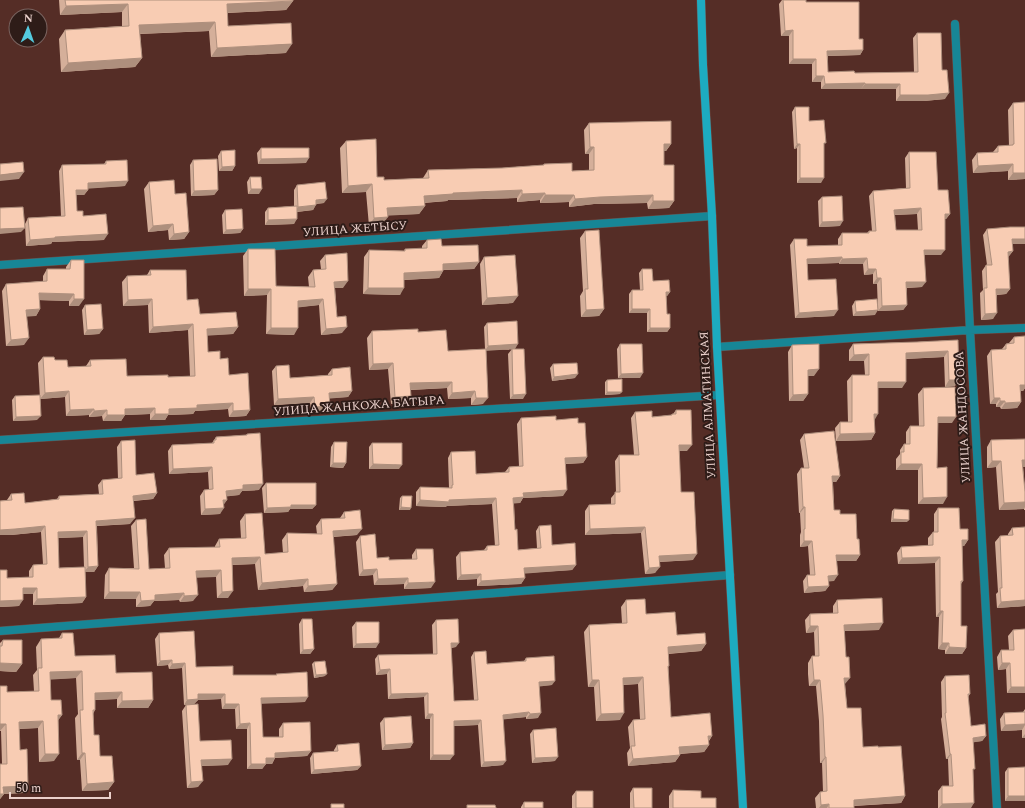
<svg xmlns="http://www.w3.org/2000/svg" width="1025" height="808" viewBox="0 0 1025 808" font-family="Spectral,serif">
  <rect width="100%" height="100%" fill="#552d26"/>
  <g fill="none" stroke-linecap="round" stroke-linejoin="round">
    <g stroke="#704b44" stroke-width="9">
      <path id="street" d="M 955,24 L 970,330 L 997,808
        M 0,265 L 712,216
        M 717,347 L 970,330 L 1025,328
        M 0,440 L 719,395
        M 0,631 L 730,575"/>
    </g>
    <g stroke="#704b44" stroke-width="9">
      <path id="secondary" d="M 701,0 L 703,65 L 712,216 L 717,347 L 743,808"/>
    </g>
    <use href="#street" stroke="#178696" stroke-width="8"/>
    <use href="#secondary" stroke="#1dabc0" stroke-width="8"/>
  </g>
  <path fill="#d5af9a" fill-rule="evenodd" d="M 59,0 L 293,0 L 293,1 L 286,10 L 228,13 L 228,26 L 286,53 L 211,57 L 209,31 L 140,34 L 142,58 L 135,67 L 61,72 L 59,39 L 65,30 L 122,26 L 122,12 L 60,15 Z
    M 782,0 L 806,0 L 806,2 L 859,39 L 863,50 L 860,55 L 828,56 L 828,72 L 855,73 L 914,72 L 913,38 L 917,33 L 942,70 L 945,99 L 924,101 L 896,101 L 896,89 L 821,89 L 821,82 L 812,82 L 812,64 L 789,64 L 789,36 L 781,36 L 779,4 Z
    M 1013,103 L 1025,179 L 1008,180 L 1008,171 L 973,173 L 972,160 L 977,153 L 993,152 L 998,146 L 1009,146 L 1008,110 Z
    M 795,107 L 809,121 L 824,145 L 821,183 L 797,183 L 797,148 L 794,149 L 792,112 Z
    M 589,123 L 671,144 L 666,151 L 664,151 L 664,165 L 674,201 L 669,208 L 648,209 L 647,203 L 594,204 L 569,207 L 569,202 L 540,203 L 540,200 L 517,202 L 517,198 L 448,200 L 447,201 L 424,203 L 425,206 L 419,214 L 387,215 L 382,225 L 369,226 L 366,192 L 342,193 L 340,148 L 346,141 L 377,177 L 384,180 L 423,178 L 428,170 L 502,168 L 543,165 L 544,164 L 572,171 L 589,170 L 589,154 L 585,154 L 584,130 Z
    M 261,148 L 306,163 L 258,164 L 257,153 Z
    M 221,151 L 235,166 L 232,171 L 219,171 L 218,156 Z
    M 909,152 L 938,190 L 950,214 L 946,219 L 945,219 L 941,255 L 924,255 L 922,287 L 907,288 L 907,305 L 903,310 L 878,311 L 877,284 L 873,284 L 873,274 L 864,275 L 863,264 L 839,264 L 839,263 L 807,264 L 808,280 L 834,316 L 795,318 L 790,245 L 794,239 L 807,246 L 838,245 L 838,239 L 842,233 L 867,233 L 869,231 L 872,231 L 869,196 L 873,191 L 906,188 L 905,158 ZM 917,214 L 918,230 L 896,230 L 895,215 Z
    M 193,160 L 218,190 L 214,195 L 191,196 L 190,165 Z
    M 106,161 L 125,186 L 88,188 L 88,190 L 84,195 L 76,195 L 77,211 L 83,216 L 104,240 L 52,242 L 51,244 L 26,246 L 25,224 L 28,218 L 61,216 L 59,171 L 62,165 L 104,164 Z
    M 250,177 L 259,194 L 248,194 L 247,182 Z
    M 149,182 L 189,232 L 184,239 L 169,240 L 168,230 L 148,232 L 144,189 Z
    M 297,185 L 324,203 L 316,204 L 313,210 L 297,212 L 294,224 L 265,225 L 265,212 L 268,208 L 294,206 L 294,190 Z
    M 822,197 L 840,226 L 819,227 L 818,201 Z
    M 225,210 L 243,229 L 240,233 L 223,234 L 222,215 Z
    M 987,229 L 1012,244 L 1013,251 L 1009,256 L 1008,257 L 1010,289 L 1006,294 L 997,295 L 993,319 L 981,320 L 980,293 L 983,290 L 982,271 L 986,265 L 987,265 L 983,235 Z
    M 585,231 L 604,309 L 599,316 L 581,317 L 580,296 L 583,291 L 580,238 Z
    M 427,240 L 479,262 L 474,269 L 443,270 L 443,271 L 439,278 L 404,280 L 400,295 L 363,294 L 364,257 L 369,250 L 404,251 L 405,249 L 422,249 L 422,246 Z
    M 248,249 L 276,286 L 309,287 L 308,277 L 313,270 L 321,269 L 320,261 L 325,255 L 343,288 L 335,288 L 337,317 L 342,333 L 321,335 L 319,305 L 298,307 L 294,335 L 266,334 L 267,295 L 244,296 L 243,256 Z
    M 484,257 L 513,303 L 482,305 L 480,264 Z
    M 71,260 L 79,306 L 69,306 L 69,301 L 40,300 L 40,309 L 36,316 L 27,316 L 24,345 L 6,346 L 2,291 L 6,284 L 43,281 L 43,276 L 47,269 L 66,269 L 66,267 Z
    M 642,269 L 653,281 L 670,292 L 667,296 L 666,296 L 667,314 L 670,328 L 667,332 L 647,332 L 647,313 L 629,313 L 629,294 L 632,290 L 640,290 L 639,273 Z
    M 150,270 L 187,300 L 200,314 L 238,327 L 233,334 L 207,335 L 208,352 L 220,359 L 250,410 L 246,416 L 229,417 L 228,409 L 195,411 L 193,414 L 168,415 L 165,420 L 150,420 L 150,414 L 125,415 L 121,421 L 103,421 L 102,416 L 89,417 L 89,415 L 66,416 L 65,397 L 40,399 L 38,363 L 43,357 L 68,367 L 86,366 L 90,360 L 127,376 L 168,377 L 190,376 L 188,330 L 149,333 L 148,305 L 123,306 L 122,282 L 127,276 L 147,275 Z
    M 855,301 L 875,315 L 853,316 L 852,306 Z
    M 85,305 L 103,329 L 99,334 L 84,335 L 82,310 Z
    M 487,323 L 515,349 L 486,350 L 483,404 L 471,405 L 471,398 L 448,399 L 447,388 L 411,390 L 407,402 L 391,404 L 388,369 L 369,370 L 367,338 L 372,331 L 418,332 L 448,351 L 485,349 L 484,327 Z
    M 1014,337 L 1025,343 L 1025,388 L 1023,391 L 1021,391 L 1021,402 L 1017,408 L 1001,409 L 1000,407 L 996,407 L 996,404 L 990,404 L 987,356 L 991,350 L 1002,349 L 1006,344 L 1009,343 Z
    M 958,340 L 955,386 L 945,387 L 944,357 L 906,359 L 902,388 L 878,388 L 874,420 L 875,433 L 871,440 L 836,441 L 835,428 L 840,422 L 848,422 L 847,381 L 852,375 L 865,375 L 864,361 L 849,361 L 849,350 L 853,344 L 917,342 Z
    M 620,344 L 640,378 L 618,378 L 617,349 Z
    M 792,345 L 814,376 L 808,376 L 808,394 L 803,401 L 789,401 L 788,352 Z
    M 512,349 L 523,399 L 510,399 L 508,354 Z
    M 553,364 L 575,378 L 552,381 L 550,368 Z
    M 276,366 L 290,378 L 328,375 L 328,374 L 332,369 L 352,391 L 348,397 L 330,398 L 326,412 L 311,412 L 310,403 L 274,405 L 272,371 Z
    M 607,380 L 620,394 L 605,395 L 605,382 Z
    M 923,388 L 952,423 L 938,423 L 937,468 L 943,504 L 918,504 L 918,470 L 896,470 L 896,459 L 900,454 L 900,450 L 904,444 L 906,444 L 906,432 L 910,426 L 919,426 L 918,394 Z
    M 15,396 L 37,420 L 13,421 L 12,400 Z
    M 676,410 L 687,451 L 679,451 L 681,492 L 693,560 L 659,562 L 655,573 L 645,574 L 641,533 L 585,535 L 585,511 L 589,505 L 611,504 L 611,498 L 616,492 L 615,461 L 619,455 L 634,455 L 631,418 L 635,412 L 652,417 L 671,415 L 672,414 L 673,414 Z
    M 521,418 L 556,420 L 578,423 L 587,457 L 583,463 L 566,464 L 563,496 L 523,498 L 520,503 L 514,503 L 515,530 L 518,550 L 537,548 L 536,531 L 539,526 L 552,545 L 576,565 L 572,570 L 524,573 L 525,578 L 521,584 L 477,586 L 477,579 L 457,580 L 456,557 L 460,552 L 484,550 L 487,546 L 495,546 L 492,504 L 447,506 L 445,507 L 416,506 L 416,492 L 420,487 L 449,488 L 448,458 L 451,452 L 476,474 L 505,472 L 509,467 L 519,466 L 517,424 Z
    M 247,434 L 259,490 L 242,491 L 239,495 L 227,496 L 227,500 L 223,504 L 220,514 L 201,515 L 200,496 L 204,490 L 209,490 L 208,472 L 169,474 L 168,451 L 172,445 L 212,443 L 216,437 L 246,435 Z
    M 804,434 L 840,476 L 836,482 L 833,482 L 834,510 L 840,514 L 857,539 L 860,555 L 856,561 L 837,561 L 834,581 L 829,581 L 829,586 L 825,591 L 804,593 L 803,581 L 807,575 L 810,575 L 808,546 L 800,547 L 800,535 L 801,532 L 800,513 L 799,513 L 797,474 L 801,468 L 804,468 L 800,440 Z
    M 991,440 L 1023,467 L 1025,492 L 1025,510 L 1024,510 L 1024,509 L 999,510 L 996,467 L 987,468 L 987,447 Z
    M 121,441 L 136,475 L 157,493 L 153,499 L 134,501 L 130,524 L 97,526 L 98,566 L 94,572 L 85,572 L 86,597 L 82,603 L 33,605 L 33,594 L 23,594 L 19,606 L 0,607 L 0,570 L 7,578 L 29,577 L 29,571 L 33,565 L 43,564 L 41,532 L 11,535 L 0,535 L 0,501 L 7,500 L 11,494 L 25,503 L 57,499 L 59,496 L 99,494 L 98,485 L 102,480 L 118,479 L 117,447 ZM 83,537 L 84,567 L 59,568 L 58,538 Z
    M 334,442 L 346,463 L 343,468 L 330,467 L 331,447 Z
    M 372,443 L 399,469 L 369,469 L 369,447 Z
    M 266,483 L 286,483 L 316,505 L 312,509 L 290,509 L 288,512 L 264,513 L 262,488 Z
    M 402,496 L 410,510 L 399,510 L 400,498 Z
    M 938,508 L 960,529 L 968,540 L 964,546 L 962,546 L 963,581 L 961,584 L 961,626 L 966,648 L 962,654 L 945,654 L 945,650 L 938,649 L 939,617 L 936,617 L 935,563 L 898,564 L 897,553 L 901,547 L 928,546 L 928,538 L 933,532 L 934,532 L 934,514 Z
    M 894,509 L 907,522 L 891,522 L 892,511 Z
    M 344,512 L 357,535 L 333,537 L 337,584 L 332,590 L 304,592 L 303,586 L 258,590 L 255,564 L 232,565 L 228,598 L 217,598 L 216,577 L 196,577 L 193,601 L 180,602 L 179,600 L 154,601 L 150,606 L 136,607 L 136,599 L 104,599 L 105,575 L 109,568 L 134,568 L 131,526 L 136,520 L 149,569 L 165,568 L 164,555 L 169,548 L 215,547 L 215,546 L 219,539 L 241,538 L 240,521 L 245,514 L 265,554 L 283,553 L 282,540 L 287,533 L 317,534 L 316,526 L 321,519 L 340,518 Z
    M 1012,528 L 1025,606 L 997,608 L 996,594 L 998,592 L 995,542 L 1000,536 L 1008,536 L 1008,534 Z
    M 360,536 L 377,558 L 389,560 L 412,560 L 412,555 L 416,549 L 431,588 L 404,589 L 404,584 L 374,585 L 373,575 L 359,576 L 356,542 Z
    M 626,600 L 646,614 L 677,635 L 706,644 L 701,651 L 668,654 L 669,666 L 668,667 L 671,717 L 712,736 L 709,741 L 709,745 L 704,752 L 680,754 L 680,755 L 675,762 L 628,766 L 627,753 L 630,748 L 628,727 L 633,720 L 640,719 L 638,684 L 623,685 L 620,720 L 596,721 L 594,687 L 588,687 L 584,632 L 589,625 L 622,623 L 621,607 Z
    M 837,600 L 879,630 L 845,631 L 845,684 L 847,708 L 863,747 L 878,747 L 905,796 L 901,803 L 854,806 L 854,808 L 816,808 L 815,798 L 820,792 L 823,792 L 822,763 L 820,763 L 819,721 L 816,686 L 809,686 L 808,674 L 808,663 L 812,656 L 815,656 L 814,632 L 806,633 L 805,620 L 810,614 L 833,613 L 833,606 Z
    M 302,619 L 314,649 L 310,654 L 300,654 L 299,624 Z
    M 436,620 L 456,647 L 451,648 L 454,701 L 474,700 L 471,657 L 474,652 L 487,664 L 524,661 L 526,658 L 552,685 L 539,686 L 538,718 L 526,719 L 526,717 L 503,719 L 503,765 L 481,767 L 478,725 L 454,726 L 450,760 L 430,760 L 430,719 L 425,719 L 424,697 L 388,699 L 387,674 L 376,675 L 375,659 L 378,655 L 433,654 L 432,625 Z
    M 356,622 L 376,648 L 353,648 L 352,627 Z
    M 1025,629 L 1025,693 L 1007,693 L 1006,669 L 998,670 L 997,657 L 1001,650 L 1009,650 L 1008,636 L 1013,630 Z
    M 62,633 L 75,656 L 116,673 L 153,700 L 148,708 L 117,708 L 117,699 L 95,700 L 95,710 L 93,714 L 94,735 L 100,756 L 114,782 L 108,790 L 82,791 L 80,760 L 77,760 L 75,718 L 78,714 L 76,678 L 50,679 L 51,700 L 62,715 L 58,720 L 54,761 L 39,762 L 38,728 L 19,729 L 20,750 L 23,793 L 4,794 L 0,799 L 0,764 L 2,764 L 1,731 L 0,731 L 0,686 L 7,692 L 34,691 L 33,675 L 37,670 L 36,647 L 41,639 L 59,638 Z
    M 159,633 L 196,667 L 233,675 L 276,675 L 276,674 L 305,702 L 261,703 L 263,737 L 279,737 L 279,729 L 283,723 L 311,751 L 307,756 L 275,758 L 272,764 L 266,764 L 262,769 L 247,769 L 247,729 L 236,729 L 235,709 L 222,709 L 221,699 L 198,700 L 194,704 L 184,705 L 182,668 L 169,669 L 168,665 L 157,666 L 155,639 Z
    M 3,640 L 22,664 L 16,672 L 0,671 L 0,643 Z
    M 314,662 L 325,676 L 314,678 L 312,664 Z
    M 945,676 L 970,694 L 968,697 L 971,726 L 986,736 L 982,741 L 973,742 L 973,772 L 971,808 L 938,808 L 938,791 L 942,786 L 949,786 L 948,759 L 946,759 L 941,719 L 942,717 L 941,682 Z
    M 186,705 L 200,741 L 228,765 L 202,766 L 198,787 L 187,788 L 182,711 Z
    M 1025,709 L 1025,738 L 1022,738 L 1022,730 L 1001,731 L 1000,719 L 1004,713 L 1023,712 Z
    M 384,718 L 413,743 L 410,748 L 382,750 L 380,723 Z
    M 533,730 L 555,761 L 532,763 L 530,734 Z
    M 337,745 L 361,766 L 357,770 L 311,774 L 310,758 L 313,753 L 334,751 L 334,750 Z
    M 1008,768 L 1025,801 L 1005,801 L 1005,772 Z
    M 633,788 L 652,808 L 630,808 L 630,793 Z
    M 673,790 L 701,798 L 716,808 L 669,808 L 669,796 Z
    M 576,791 L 593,808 L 572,808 L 572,796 Z
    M 524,802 L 543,808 L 521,808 L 521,807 Z"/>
  <path fill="#ae8f7d" d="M 293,1 L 286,10 L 221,13 L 227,4 Z
    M 128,4 L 122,12 L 60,15 L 66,6 Z
    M 215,22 L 209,31 L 133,34 L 139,25 Z
    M 793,30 L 789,36 L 781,36 L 785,31 Z
    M 292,44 L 286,53 L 211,57 L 217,48 Z
    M 863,50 L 860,55 L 824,56 L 827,51 Z
    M 142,58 L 135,67 L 61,72 L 68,63 Z
    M 793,59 L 816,59 L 812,64 L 789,64 Z
    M 816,76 L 824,76 L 821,82 L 812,82 Z
    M 865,83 L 861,89 L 821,89 L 825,84 Z
    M 865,84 L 900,84 L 896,89 L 861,89 Z
    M 949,93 L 945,99 L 924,101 L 896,101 L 900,95 Z
    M 664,144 L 671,144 L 666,151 L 659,151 Z
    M 797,144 L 800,144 L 797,148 L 794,149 Z
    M 590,147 L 594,147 L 589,154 L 585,154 Z
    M 309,158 L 306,163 L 258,164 L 261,159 Z
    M 1013,164 L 1008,171 L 973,173 L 978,166 Z
    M 235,166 L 232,171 L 219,171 L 222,167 Z
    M 24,172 L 19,179 L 0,181 L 0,175 Z
    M 1013,173 L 1025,173 L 1025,179 L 1008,180 Z
    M 800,178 L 824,178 L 821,183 L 797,183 Z
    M 128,181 L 125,186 L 84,189 L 88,183 Z
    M 372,184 L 366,192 L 342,193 L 348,186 Z
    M 251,189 L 262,189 L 259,194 L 248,194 Z
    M 76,190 L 88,190 L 84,195 L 72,195 Z
    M 218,190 L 214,195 L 191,196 L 194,191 Z
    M 522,190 L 517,198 L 448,200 L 447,201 L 419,203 L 424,196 L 453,193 Z
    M 545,193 L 540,200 L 517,202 L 522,194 Z
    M 545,195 L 574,195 L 569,202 L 540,203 Z
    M 653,195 L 647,203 L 594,204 L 569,207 L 575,199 L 600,197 Z
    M 327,199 L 324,203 L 312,204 L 316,200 Z
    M 653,201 L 674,201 L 669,208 L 648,209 Z
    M 316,205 L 313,210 L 295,212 L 298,207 Z
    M 425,206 L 419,214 L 382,216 L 387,208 Z
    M 921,208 L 917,214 L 890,215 L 894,210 Z
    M 945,214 L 950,214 L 946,219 L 941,219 Z
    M 388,217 L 382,225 L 369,226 L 374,218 Z
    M 297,219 L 294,224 L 265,225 L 268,220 Z
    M 843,221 L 840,226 L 819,227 L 822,222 Z
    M 173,224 L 168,230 L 148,232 L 153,226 Z
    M 25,228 L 21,232 L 0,234 L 0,229 Z
    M 243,229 L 240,233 L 223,234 L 226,230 Z
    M 189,232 L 184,239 L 169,240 L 174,234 Z
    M 108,234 L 104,240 L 52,242 L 51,244 L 26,246 L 30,240 L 55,237 Z
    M 1012,239 L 1025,239 L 1025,244 L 1008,244 Z
    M 924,250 L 945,250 L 941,255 L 920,255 Z
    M 1013,251 L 1009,256 L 1004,257 L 1008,252 Z
    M 842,257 L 839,263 L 803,264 L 807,259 Z
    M 867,258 L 863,264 L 839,264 L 842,259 Z
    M 479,262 L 474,269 L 438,270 L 443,264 Z
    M 868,269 L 876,269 L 873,274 L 864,275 Z
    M 443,271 L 439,278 L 400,280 L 404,273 Z
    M 877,278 L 881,278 L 877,284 L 873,284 Z
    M 348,281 L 343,288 L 330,288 L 334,282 Z
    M 906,282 L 926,282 L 922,287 L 903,288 Z
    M 368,288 L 404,288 L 400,295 L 363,294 Z
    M 248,289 L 271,289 L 267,295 L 244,296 Z
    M 996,289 L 1010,289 L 1006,294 L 993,295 Z
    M 666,292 L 670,292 L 667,296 L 663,296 Z
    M 39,293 L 74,294 L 69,301 L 34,300 Z
    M 518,296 L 513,303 L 482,305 L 487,298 Z
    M 74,299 L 84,299 L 79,306 L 69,306 Z
    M 152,299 L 148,305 L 123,306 L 128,300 Z
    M 323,299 L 319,305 L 294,308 L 298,301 Z
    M 907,305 L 903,310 L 878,311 L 882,306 Z
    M 40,309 L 36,316 L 22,317 L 26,310 Z
    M 604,309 L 599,316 L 581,317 L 586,310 Z
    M 632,309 L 650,309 L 647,313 L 629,313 Z
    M 838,310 L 834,316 L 795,318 L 799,313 Z
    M 878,310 L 875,315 L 853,316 L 856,312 Z
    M 997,313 L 993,319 L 981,320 L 985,314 Z
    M 193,324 L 188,330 L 149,333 L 153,327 Z
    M 238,327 L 233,334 L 203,336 L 207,329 Z
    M 347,327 L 342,333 L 321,335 L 326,329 Z
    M 271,328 L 298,328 L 294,335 L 266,334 Z
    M 650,328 L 670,328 L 667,332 L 647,332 Z
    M 103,329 L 99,334 L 84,335 L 87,330 Z
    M 29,338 L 24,345 L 6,346 L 11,340 Z
    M 518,344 L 515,349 L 485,351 L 488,346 Z
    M 948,351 L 944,357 L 901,359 L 906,353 Z
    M 869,354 L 864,361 L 849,361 L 854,355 Z
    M 393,363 L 388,369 L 369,370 L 373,364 Z
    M 819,369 L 814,376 L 803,376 L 808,370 Z
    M 643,373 L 640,378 L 618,378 L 621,374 Z
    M 578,374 L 575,378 L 552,381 L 554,377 Z
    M 949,380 L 959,380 L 955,386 L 945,387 Z
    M 452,382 L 447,388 L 406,390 L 410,383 Z
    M 878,382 L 906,382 L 902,388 L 874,388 Z
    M 1020,385 L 1025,385 L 1025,388 L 1023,391 L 1016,391 Z
    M 69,391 L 65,397 L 40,399 L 45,393 Z
    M 352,391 L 348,397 L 325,399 L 329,393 Z
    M 475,391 L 471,398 L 448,399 L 452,393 Z
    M 607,392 L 622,392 L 620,394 L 605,395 Z
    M 526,394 L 523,399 L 510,399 L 513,395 Z
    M 808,394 L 803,401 L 789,401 L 793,395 Z
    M 411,396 L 407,402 L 391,404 L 395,397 Z
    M 314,397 L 310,403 L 274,405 L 278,399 Z
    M 476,398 L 488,398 L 483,404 L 471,405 Z
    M 994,398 L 1000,398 L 996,404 L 990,404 Z
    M 1000,401 L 1005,401 L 1000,407 L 996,407 Z
    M 1021,402 L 1017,408 L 1001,409 L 1005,403 Z
    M 233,403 L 228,409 L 195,411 L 193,414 L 168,415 L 165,420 L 150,420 L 155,414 L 169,409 L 197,405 Z
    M 330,406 L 326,412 L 311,412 L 315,407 Z
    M 155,408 L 150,414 L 125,415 L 121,421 L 103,421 L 107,415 L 125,409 Z
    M 94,409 L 89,415 L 66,416 L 70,410 Z
    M 107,410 L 102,416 L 89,417 L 94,411 Z
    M 250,410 L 246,416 L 229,417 L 233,411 Z
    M 874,414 L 878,414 L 874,421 Z
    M 41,416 L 37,420 L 13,421 L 16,417 Z
    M 938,417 L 956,417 L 952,423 L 933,423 Z
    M 875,433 L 871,440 L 836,441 L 840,434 Z
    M 679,445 L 692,445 L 687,451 L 675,451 Z
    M 587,457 L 583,463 L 562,464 L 565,458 Z
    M 1022,460 L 1025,460 L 1025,467 L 1018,467 Z
    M 992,461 L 1001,461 L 996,467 L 987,468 Z
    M 333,463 L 346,463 L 343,468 L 330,467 Z
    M 373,464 L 402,465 L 399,469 L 369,469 Z
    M 901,464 L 922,464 L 918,470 L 896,470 Z
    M 212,467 L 208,472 L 169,474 L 173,469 Z
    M 832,476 L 840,476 L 836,482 L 828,482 Z
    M 263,484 L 259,490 L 242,491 L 239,495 L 222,497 L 226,491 L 243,485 Z
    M 567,490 L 563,496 L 523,498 L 520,503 L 509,504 L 513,498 L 523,493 Z
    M 157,493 L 153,499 L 129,501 L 133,496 Z
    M 947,497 L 943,504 L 918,504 L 923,498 Z
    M 496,498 L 492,504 L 447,506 L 445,507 L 416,506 L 420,500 Z
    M 223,500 L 227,500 L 223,506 Z
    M 1025,502 L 1025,507 L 1024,509 L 999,510 L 1004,503 Z
    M 291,505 L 316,505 L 312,509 L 290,509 L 288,512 L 264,513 L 267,508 Z
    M 401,507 L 411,508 L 410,510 L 399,510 Z
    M 803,507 L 805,507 L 800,513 L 799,513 Z
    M 224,508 L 220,514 L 201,515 L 205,509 Z
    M 135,518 L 130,524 L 92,526 L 96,521 Z
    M 893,519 L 909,520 L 907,522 L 891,522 Z
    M 45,526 L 41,532 L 11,535 L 0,535 L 0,530 Z
    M 645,527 L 641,533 L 585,535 L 590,529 Z
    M 362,529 L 357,535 L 328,537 L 333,531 Z
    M 87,531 L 83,537 L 54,538 L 58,532 Z
    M 962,540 L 968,540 L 964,546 L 957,547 Z
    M 804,541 L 812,541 L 808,546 L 800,547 Z
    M 697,554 L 693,560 L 655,562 L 659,556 Z
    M 836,555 L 860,555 L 856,561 L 832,561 Z
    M 260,557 L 255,564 L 227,565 L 232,558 Z
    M 940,557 L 935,563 L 898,564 L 902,558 Z
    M 576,565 L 572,570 L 520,574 L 524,568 Z
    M 98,566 L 94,572 L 84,572 L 88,567 Z
    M 660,567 L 655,573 L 645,574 L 649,568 Z
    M 377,569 L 373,575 L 359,576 L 363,570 Z
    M 221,570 L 216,577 L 191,578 L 196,571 Z
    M 481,574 L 477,579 L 457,580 L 461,575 Z
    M 838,575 L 834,581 L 824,582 L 828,576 Z
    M 408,578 L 404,584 L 374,585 L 378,579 Z
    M 525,578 L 521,584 L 477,586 L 481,581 Z
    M 308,579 L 303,586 L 258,590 L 262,583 Z
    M 435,582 L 431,588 L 404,589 L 408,583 Z
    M 337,584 L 332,590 L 304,592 L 308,586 Z
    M 829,586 L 825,591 L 804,593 L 808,587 Z
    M 23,588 L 37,588 L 33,594 L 19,594 Z
    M 233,591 L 228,598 L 217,598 L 222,592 Z
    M 109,592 L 140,592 L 136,599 L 104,599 Z
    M 184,593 L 179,600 L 154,601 L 150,606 L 136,607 L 141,601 L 155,595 Z
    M 198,595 L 193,601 L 180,602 L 184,596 Z
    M 86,597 L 82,603 L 33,605 L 37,599 Z
    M 23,600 L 19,606 L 0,607 L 0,601 Z
    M 1025,600 L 1025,606 L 997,608 L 1001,602 Z
    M 940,611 L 943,611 L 939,617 L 936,617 Z
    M 883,623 L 879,630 L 840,631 L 844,625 Z
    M 810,626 L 818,626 L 814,632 L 806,633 Z
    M 379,643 L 376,648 L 353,648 L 356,644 Z
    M 451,643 L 459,643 L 456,647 L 447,648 Z
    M 942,643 L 949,643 L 945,650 L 938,649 Z
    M 706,644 L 701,651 L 663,654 L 668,647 Z
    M 949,647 L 966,648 L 962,654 L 945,654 Z
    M 314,649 L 310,654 L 300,654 L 303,650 Z
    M 172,660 L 168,665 L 157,666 L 160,661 Z
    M 0,663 L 22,664 L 16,672 L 0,671 Z
    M 185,663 L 182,668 L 169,669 L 172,664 Z
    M 1002,663 L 1010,663 L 1006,669 L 998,670 Z
    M 390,669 L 387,674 L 376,675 L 380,670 Z
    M 82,671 L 76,678 L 45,680 L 50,672 Z
    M 327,674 L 325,676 L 314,678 L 316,675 Z
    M 643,677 L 638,684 L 618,685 L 623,678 Z
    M 844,678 L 850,678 L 845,684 L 840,685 Z
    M 592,680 L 599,680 L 594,687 L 588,687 Z
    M 814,680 L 820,680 L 816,686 L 809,686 Z
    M 555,681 L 552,685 L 535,687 L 539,682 Z
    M 1011,687 L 1025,687 L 1025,693 L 1007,693 Z
    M 122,692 L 117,699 L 90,700 L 95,693 Z
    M 428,693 L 424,697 L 388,699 L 391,694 Z
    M 198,694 L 225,694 L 221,699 L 198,700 L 194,704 L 184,705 L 187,700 Z
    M 308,697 L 305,702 L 257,704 L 261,698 Z
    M 153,700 L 148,708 L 117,708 L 122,701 Z
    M 225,704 L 239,704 L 235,709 L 222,709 Z
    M 529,712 L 526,717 L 499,720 L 503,715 Z
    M 541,713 L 538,718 L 526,719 L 530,714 Z
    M 624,713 L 620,720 L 596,721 L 601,714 Z
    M 428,714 L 433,714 L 430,719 L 425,719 Z
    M 58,715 L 62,715 L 57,722 Z
    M 481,720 L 478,725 L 450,726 L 454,721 Z
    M 43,721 L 38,728 L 14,729 L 19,722 Z
    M 250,723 L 247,729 L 236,729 L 240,724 Z
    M 0,724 L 6,724 L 0,731 Z
    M 1025,724 L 1025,725 L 1022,730 L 1001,731 L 1005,725 Z
    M 1025,734 L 1025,738 L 1022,738 Z
    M 708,736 L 712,736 L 707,743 Z
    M 986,736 L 982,741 L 969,743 L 973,738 Z
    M 413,743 L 410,748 L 382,750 L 385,745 Z
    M 709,745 L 704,752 L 674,754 L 679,747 Z
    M 311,751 L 307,756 L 272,758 L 275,753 Z
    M 82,753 L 85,753 L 80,760 L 77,760 Z
    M 45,754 L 59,754 L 54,761 L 39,762 Z
    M 950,754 L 951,754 L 948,759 L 946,759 Z
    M 433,755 L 454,755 L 450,760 L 430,760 Z
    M 680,755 L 675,762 L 628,766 L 633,759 Z
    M 558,757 L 555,761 L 532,763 L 535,758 Z
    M 825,757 L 826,757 L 822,763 L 820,763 Z
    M 266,758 L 275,758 L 272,764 L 262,764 Z
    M 232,759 L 228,765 L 197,766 L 201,760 Z
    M 506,761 L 503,765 L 481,767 L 484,762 Z
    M 251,764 L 266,764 L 262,769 L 247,769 Z
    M 361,766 L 357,770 L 311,774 L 314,770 Z
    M 203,781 L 198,787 L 187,788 L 191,782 Z
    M 114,782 L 108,790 L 82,791 L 87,784 Z
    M 28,786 L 23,793 L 0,794 L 3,787 Z
    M 0,794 L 4,794 L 0,799 Z
    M 905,796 L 901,803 L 849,806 L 854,800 Z
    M 1008,796 L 1025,796 L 1025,801 L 1005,801 Z
    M 974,803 L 971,808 L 939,808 L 942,804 Z
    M 829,804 L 827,808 L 819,808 L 821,805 Z"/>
  <path fill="#f8ccb3" stroke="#ae8f7d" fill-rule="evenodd" d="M 65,0 L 293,0 L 293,1 L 227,4 L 228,26 L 291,23 L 292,44 L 217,48 L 215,22 L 139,25 L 142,58 L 68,63 L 65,30 L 129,26 L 128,4 L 66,6 Z
    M 783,0 L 806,0 L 806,2 L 859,2 L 859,39 L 863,39 L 863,50 L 827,51 L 828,72 L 854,71 L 855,73 L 918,72 L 917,33 L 941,33 L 942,70 L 947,70 L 949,93 L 928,95 L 900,95 L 900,84 L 865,84 L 865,83 L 825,84 L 824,76 L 816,76 L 816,59 L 793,59 L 793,30 L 785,31 Z
    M 1025,102 L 1025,173 L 1013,173 L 1013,164 L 978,166 L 977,153 L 998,152 L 998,146 L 1013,145 L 1013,144 L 1014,144 L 1013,103 Z
    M 795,107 L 809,107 L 809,121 L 824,120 L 826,143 L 824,143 L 824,178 L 800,178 L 800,144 L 797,144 Z
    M 671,121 L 671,144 L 664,144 L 664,165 L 674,165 L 674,201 L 653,201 L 653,195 L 600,197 L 575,199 L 574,195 L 545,195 L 545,193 L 522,194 L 522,190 L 453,193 L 453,194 L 424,196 L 425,206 L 387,208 L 388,217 L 374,218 L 372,184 L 348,186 L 346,141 L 376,139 L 377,177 L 384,177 L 384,180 L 429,178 L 428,170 L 502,168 L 544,165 L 544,164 L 572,163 L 572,171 L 594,170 L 594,147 L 590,147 L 589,123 Z
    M 261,148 L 309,148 L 309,158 L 261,159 Z
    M 235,150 L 235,166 L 222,167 L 221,151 Z
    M 909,152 L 936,152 L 938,190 L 948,190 L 950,214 L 945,214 L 945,250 L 924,250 L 926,282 L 906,282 L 907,305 L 882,306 L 881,278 L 877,278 L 876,269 L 868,269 L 867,258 L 842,259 L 842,257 L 807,259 L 808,280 L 836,279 L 838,310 L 799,313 L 794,239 L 807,239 L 807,246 L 842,245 L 842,233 L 869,233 L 869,231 L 876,231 L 873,191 L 910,188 ZM 921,208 L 922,230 L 896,230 L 894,210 Z
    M 217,159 L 218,190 L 194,191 L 193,160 Z
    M 127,160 L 128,181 L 88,183 L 88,190 L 76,190 L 77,211 L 83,211 L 83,216 L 106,214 L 108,234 L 55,237 L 55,238 L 30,240 L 28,218 L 65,216 L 62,165 L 106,164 L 106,161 Z
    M 23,162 L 24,172 L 0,175 L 0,164 Z
    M 250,177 L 261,177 L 262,189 L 251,189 Z
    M 174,180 L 175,194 L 186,193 L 189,232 L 174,234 L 173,224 L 153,226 L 149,182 Z
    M 325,182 L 327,199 L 316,200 L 316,205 L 298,207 L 297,185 Z
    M 842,196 L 843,221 L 822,222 L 822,197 Z
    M 297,206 L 297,219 L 268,220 L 268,208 Z
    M 23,207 L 25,228 L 0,229 L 0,208 Z
    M 242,209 L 243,229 L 226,230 L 225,210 Z
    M 1010,227 L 1025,227 L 1025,239 L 1012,239 L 1013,251 L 1008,252 L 1010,289 L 996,289 L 997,313 L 985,314 L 984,288 L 987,288 L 986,265 L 992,265 L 987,229 Z
    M 599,230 L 604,309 L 586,310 L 585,289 L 588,289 L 585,231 Z
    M 441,239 L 442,246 L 478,245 L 479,262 L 443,264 L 443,271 L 404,273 L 404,288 L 368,288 L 369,250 L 405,251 L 405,249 L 427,248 L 427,240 Z
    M 248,249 L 275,249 L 276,286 L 315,287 L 313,270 L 326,269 L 325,255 L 347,253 L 348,281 L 334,282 L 337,317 L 346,316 L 347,327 L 326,329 L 323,299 L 298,301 L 298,328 L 271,328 L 271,289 L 248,289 Z
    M 515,255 L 518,296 L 487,298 L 484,257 Z
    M 71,260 L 84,260 L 84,299 L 74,299 L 74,294 L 39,293 L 40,309 L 26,310 L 29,338 L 11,340 L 6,284 L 47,281 L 47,269 L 70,269 Z
    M 642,269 L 652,269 L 653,281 L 669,280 L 670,292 L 666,292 L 667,314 L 670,314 L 670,328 L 650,328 L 650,309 L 632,309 L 632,290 L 643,290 Z
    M 150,270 L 186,270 L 187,300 L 198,299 L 200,314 L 236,312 L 238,327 L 207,329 L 208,352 L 220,351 L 220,359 L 228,358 L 229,375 L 248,373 L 250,410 L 233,411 L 233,403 L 197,405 L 197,408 L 169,409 L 169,414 L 155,414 L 155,408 L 125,409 L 125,415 L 107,415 L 107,410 L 94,411 L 94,409 L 70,410 L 69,391 L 45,393 L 43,357 L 54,357 L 55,360 L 67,360 L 68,367 L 91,366 L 90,360 L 126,359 L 127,376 L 168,375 L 168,377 L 195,376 L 193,324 L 153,327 L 152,299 L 128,300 L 127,276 L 151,275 Z
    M 877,299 L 878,310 L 856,312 L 855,301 Z
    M 101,304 L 103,329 L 87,330 L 85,305 Z
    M 517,321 L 518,344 L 488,346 L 487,323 Z
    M 418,329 L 418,332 L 446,330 L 448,351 L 486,349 L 488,398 L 476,398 L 475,391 L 452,393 L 452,382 L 410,383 L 411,396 L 395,397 L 393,363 L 373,364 L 372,331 Z
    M 1025,336 L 1025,385 L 1020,385 L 1021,402 L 1005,403 L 1005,401 L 1000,401 L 1000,398 L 994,398 L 991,350 L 1006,349 L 1006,344 L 1014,343 L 1014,337 Z
    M 958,340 L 959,380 L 949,380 L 948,351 L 906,353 L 906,382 L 878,382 L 878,414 L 874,414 L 875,433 L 840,434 L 840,422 L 852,422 L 852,375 L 869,375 L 869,354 L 854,355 L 853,344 L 917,342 Z
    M 620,344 L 642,344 L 643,373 L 621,374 Z
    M 819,344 L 819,369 L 808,370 L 808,394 L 793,395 L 792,345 Z
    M 512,349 L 524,349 L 526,394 L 513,395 Z
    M 577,363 L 578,374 L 554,377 L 553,364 Z
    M 289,365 L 290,378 L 332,375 L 332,369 L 350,367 L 352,391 L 329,393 L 330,406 L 315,407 L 314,397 L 278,399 L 276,366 Z
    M 622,379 L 622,392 L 607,392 L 607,380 Z
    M 955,387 L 956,417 L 938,417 L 937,468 L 947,467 L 947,497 L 923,498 L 922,464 L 901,464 L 901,452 L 904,452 L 904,444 L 910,444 L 910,426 L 924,426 L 923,388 Z
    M 40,395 L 41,416 L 16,417 L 15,396 Z
    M 676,410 L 691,410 L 692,445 L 679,445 L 681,492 L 694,492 L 697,554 L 659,556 L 660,567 L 649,568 L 645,527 L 590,529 L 589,505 L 615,504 L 615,492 L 620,492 L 619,455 L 639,455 L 635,412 L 652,411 L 652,417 L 672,415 L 672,414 L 676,414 Z
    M 556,416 L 556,420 L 578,418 L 578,423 L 585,423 L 587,457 L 565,458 L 567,490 L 523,493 L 524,497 L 513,498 L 515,530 L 517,529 L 518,550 L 541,548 L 539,526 L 551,525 L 552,545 L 575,543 L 576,565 L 524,568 L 525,578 L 481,581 L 481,574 L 461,575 L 460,552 L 487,550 L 487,546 L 499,545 L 496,498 L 449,500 L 449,502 L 420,500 L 420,487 L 452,488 L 452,485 L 453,485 L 451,452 L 475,451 L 476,474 L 509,472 L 509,467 L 523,466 L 521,418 Z
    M 834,431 L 840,476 L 832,476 L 834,510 L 840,510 L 840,514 L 856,514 L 857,539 L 859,539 L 860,555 L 836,555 L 838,575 L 828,576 L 829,586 L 808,587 L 807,575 L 815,575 L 812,541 L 804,541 L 804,529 L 805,529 L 805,507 L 803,507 L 801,468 L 809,468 L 804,434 Z
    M 260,433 L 263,484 L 243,485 L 243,489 L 226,491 L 227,500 L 223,500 L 224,508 L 205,509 L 204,490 L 213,489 L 212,467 L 173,469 L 172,445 L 214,443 L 214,440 L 216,440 L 216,437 L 247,435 L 247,434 Z
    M 1025,439 L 1025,460 L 1022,460 L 1025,492 L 1025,502 L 1004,503 L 1001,461 L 992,461 L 991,440 Z
    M 135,440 L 136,475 L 154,473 L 157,493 L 133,496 L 135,518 L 96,521 L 98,566 L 88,567 L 87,531 L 58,532 L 59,568 L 85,567 L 86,597 L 37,599 L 37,588 L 23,588 L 23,600 L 0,601 L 0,570 L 7,570 L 7,578 L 33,577 L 33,565 L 47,564 L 45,526 L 15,529 L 0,530 L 0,501 L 12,500 L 11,494 L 24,493 L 25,503 L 59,499 L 59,496 L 103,494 L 102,480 L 122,478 L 121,441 Z
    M 334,442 L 347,442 L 346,463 L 333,463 Z
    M 372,443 L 402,443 L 402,465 L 373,464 Z
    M 266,483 L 316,483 L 316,505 L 291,505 L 291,507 L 267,508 Z
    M 402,496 L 412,496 L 411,508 L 401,507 Z
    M 938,508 L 959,508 L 960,529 L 968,529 L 968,540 L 962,540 L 963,581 L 961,581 L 961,626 L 967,626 L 966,648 L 949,647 L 949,643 L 942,643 L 943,611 L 940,611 L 940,557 L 902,558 L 901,547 L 933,545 L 933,532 L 938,532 Z
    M 894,509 L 909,510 L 909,520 L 893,519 Z
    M 360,510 L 362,529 L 333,531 L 337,584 L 308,586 L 308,579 L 262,583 L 260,557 L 232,558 L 233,591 L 222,592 L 221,570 L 196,571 L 198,595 L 184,596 L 184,593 L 155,595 L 155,600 L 141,601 L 140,592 L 109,592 L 109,568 L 139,569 L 136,520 L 146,519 L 149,569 L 170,568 L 169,548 L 220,547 L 219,539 L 246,538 L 245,514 L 262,513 L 265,554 L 288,552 L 287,533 L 322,534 L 321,519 L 345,518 L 344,512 Z
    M 1025,527 L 1025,600 L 1001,602 L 1000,588 L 1002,588 L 1000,536 L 1013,535 L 1012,528 Z
    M 375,534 L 377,558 L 389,557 L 389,560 L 417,559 L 416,549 L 433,549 L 435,582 L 408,583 L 408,578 L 378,579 L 377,569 L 363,570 L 360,536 Z
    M 882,598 L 883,623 L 844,625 L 846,657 L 849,657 L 850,678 L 844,678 L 847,708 L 861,708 L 863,747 L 878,746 L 878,747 L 901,746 L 905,796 L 854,800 L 854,808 L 829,808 L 829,804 L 821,805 L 820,792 L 827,791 L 826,757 L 825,757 L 823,715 L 820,680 L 814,680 L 812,656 L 819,656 L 818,626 L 810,626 L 810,614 L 838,613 L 837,600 Z
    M 645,599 L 646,614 L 675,612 L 677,635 L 705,633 L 706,644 L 668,647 L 669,666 L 668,666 L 671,717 L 710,713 L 712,736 L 708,736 L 709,745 L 679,747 L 680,755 L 633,759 L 631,746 L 635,746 L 633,720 L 645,719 L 643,677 L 623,678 L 624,713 L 601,714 L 599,680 L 592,680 L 589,625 L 627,623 L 626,600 Z
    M 302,619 L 312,619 L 314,649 L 303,650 Z
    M 458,619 L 459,643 L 451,643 L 454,701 L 478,700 L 474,652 L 486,651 L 487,664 L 526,661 L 526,658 L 554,656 L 555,681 L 539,682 L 541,713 L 530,714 L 529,712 L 503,715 L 506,761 L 484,762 L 481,720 L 454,721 L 454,755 L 433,755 L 433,714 L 428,714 L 428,693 L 391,694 L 390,669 L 380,670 L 378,655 L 437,654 L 436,620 Z
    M 356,622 L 379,622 L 379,643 L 356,644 Z
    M 1025,629 L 1025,687 L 1011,687 L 1010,663 L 1002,663 L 1001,650 L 1014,650 L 1013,630 Z
    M 194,631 L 196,667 L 233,666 L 233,675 L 277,675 L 276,674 L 307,672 L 308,697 L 261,698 L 263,737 L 283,737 L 283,723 L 310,722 L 311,751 L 275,753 L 275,758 L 266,758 L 266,764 L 251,764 L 250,723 L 240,724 L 239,704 L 225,704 L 225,694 L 198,694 L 198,699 L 187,700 L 185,663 L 172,664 L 172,660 L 160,661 L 159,633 Z
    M 62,633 L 73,633 L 75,656 L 115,655 L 116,673 L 152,672 L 153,700 L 122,701 L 122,692 L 95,693 L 95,710 L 93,710 L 94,735 L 99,735 L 100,756 L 112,756 L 114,782 L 87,784 L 85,753 L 82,753 L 80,710 L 83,710 L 82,671 L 50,672 L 51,700 L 61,700 L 62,715 L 58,715 L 59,754 L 45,754 L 43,721 L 19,722 L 20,750 L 27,749 L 28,786 L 3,787 L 4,794 L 0,794 L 0,764 L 7,764 L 6,724 L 0,724 L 0,686 L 7,686 L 7,692 L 39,691 L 38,668 L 42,668 L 41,639 L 62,638 Z
    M 3,640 L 22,640 L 22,664 L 0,663 L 0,646 L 2,646 Z
    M 325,661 L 327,674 L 316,675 L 314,662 Z
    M 969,675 L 970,694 L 968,694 L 971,726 L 985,724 L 986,736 L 973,738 L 975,769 L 973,769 L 974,803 L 942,804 L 942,786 L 953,786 L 951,754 L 950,754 L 945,713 L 946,713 L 945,676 Z
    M 198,704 L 200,741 L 231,740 L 232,759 L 201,760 L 203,781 L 191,782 L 186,705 Z
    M 1025,712 L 1025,724 L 1005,725 L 1004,713 Z
    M 411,716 L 413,743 L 385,745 L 384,718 Z
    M 556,728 L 558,757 L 535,758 L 533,730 Z
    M 359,743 L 361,766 L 314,770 L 313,753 L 338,751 L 337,745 Z
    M 1025,767 L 1025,796 L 1008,796 L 1008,768 Z
    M 633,788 L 652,788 L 652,808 L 634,808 Z
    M 673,790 L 701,791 L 701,798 L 716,798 L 716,808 L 673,808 Z
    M 576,791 L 593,791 L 593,808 L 576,808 Z
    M 524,802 L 543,802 L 543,808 L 524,808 Z
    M 331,804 L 344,804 L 344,808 L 331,808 Z
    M 467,805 L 495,805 L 496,808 L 467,808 Z"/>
  <g text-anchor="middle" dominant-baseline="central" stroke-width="4" stroke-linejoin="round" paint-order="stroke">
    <g font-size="12" fill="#ebd1cc" stroke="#2e1c18">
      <text transform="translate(355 229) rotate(-4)">УЛИЦА ЖЕТЫСУ</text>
      <text transform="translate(708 405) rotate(-93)">УЛИЦА АЛМАТИНСКАЯ</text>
      <text transform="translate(359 406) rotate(-4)">УЛИЦА ЖАНКОЖА БАТЫРА</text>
      <text transform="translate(963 417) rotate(-93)">УЛИЦА ЖАНДОСОВА</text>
    </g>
  </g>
  <g transform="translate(28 28) rotate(2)"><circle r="19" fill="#2e1c18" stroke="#7a6460"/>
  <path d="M0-3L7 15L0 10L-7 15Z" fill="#54cade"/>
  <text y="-6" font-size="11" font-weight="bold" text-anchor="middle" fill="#ebd1cc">N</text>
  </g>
  <path d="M10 792v6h100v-6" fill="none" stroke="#ebd1cc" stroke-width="2"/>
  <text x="16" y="792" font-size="12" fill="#ebd1cc" stroke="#2e1c18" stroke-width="3" paint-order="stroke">50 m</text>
</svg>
